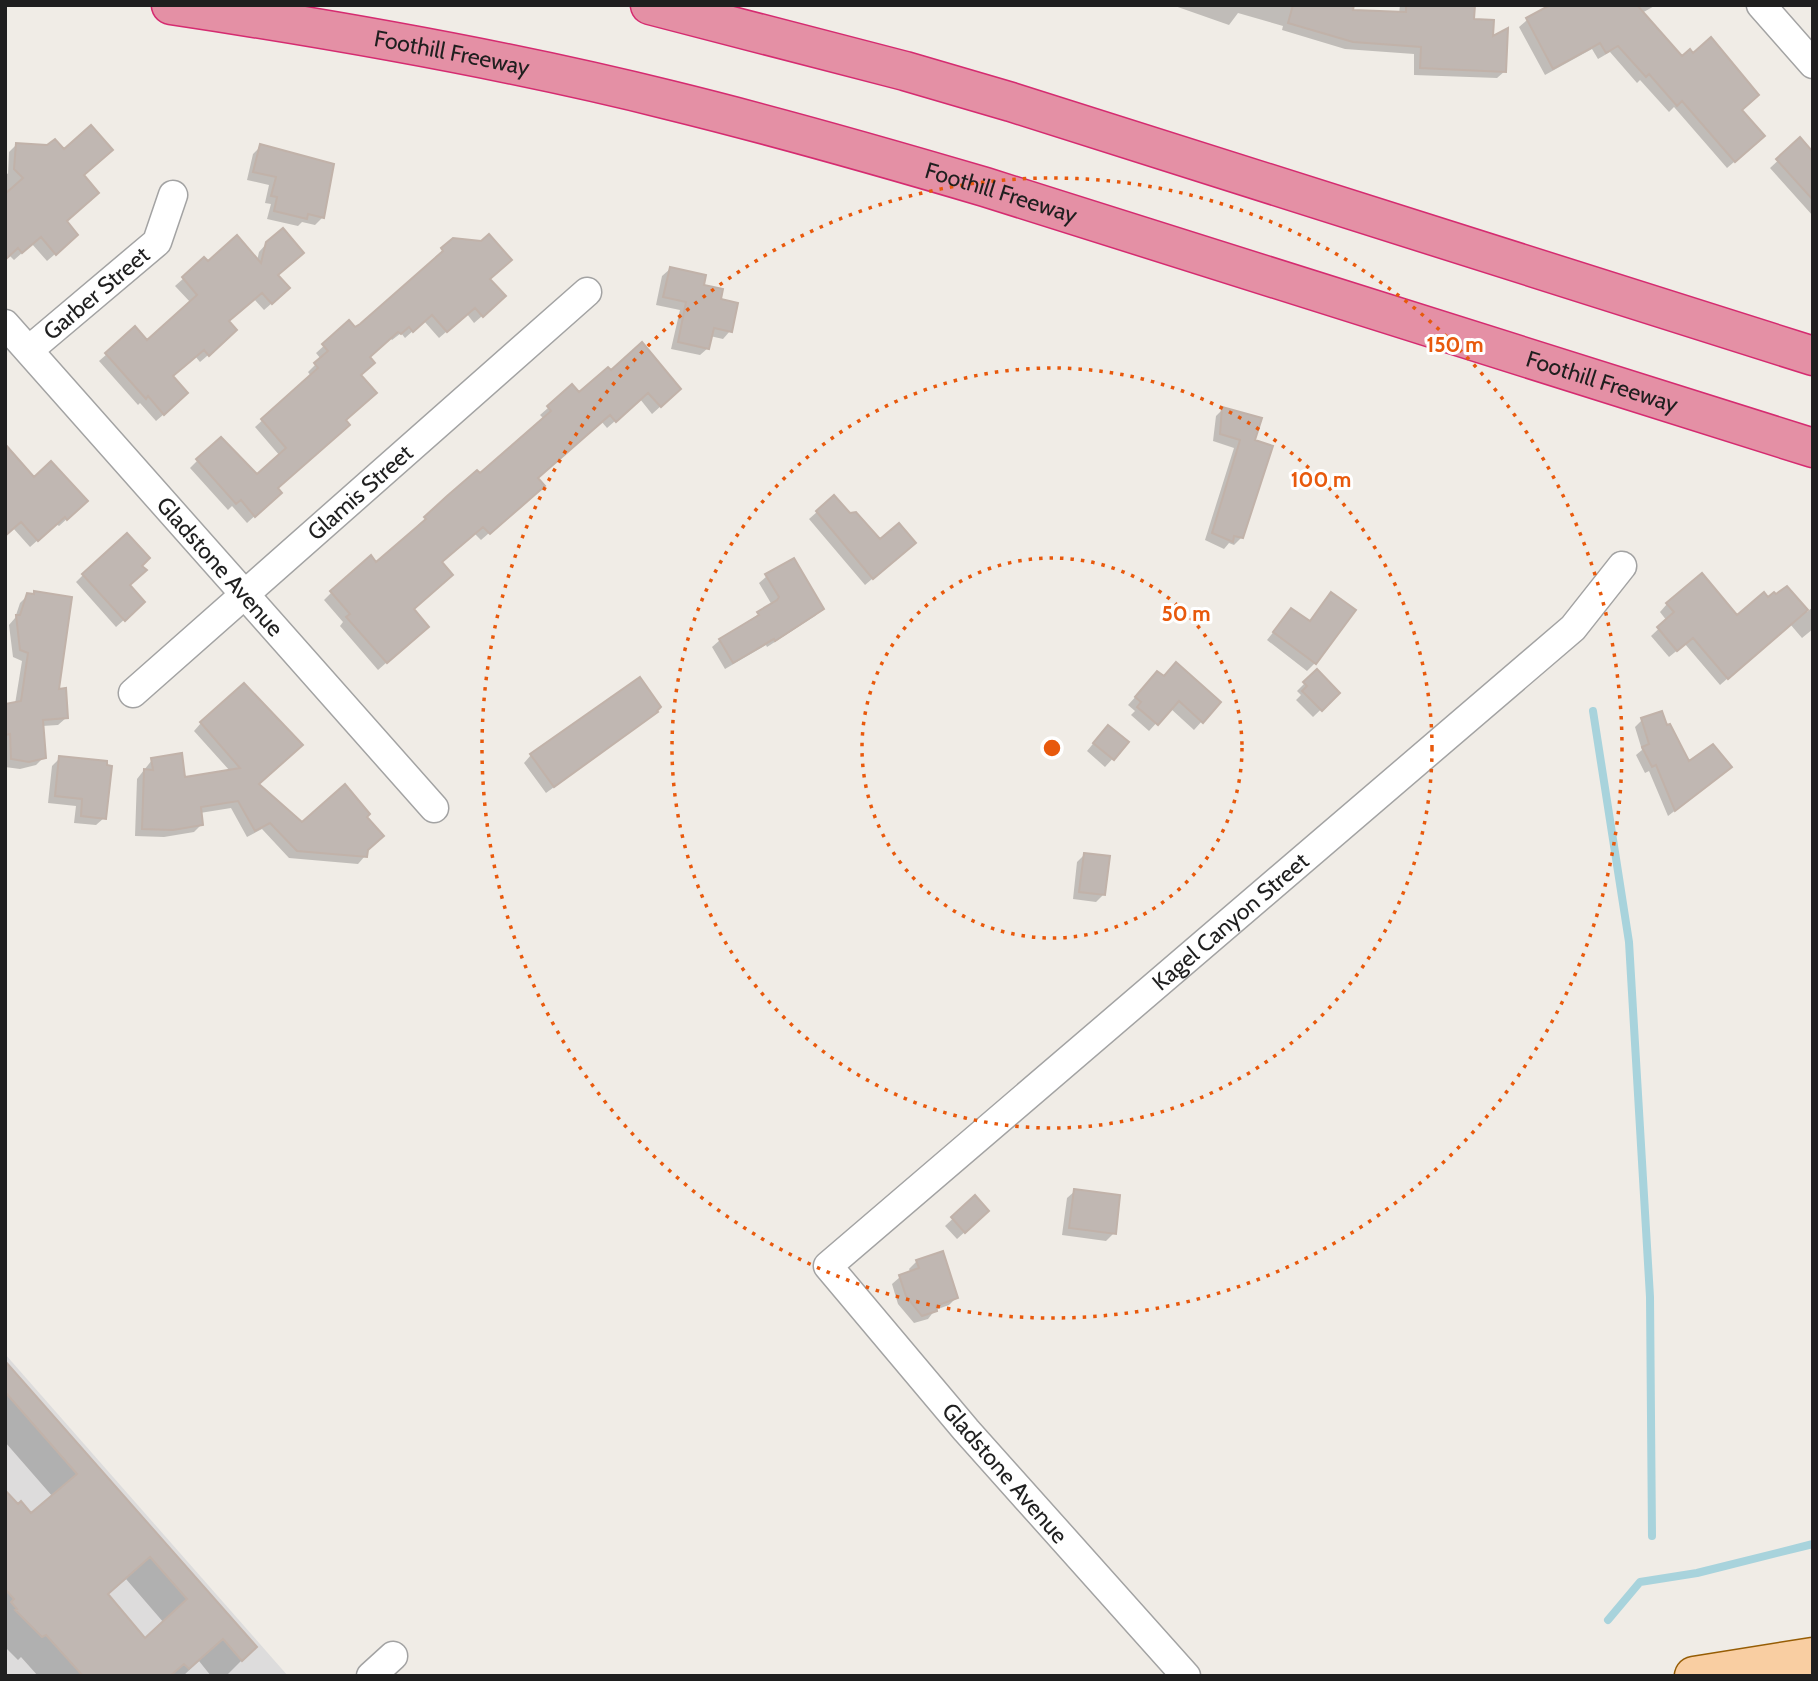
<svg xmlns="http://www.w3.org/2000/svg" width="1818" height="1681" viewBox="0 0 1818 1681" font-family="Cabin,sans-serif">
  <rect width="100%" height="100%" fill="#f0ece6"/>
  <path fill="#dddcdc" d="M 5,1354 L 288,1676 L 5,1676 Z"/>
  <path fill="#0003" fill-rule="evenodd" d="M 1172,5 L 1353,5 L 1351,12 L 1399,14 L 1400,5 L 1473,5 L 1472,21 L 1491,39 L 1505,71 L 1497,78 L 1414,75 L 1414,54 L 1345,49 L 1282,30 L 1283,26 L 1238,13 L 1229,25 Z
    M 1552,5 L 1656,5 L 1642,13 L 1682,58 L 1740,110 L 1755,144 L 1727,168 L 1674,107 L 1669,112 L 1640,80 L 1637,83 L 1610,52 L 1598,59 L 1592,49 L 1545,75 L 1519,27 L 1527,20 Z
    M 1800,140 L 1813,155 L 1813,216 L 1770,168 Z
    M 16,145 L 82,176 L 65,222 L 69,242 L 47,261 L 32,244 L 14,260 L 9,255 L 5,258 L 5,172 L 8,174 L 9,152 Z
    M 261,146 L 323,217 L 315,225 L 302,222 L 298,226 L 267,219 L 271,204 L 265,203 L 269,185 L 247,180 L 253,154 Z
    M 454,240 L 488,280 L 496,304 L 474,323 L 467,314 L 439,338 L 424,321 L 405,338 L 401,333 L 392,340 L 390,338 L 368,357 L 359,375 L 344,421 L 276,489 L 272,500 L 247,523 L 232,506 L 228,510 L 190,468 L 198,460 L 257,477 L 280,456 L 255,427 L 311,376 L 308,372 L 321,359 L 316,353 L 349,323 L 355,329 L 437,259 L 435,257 Z
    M 267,243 L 280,296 L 264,310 L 254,299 L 227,322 L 228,338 L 200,362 L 195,356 L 171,377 L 179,401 L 156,421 L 140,403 L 138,405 L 99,361 L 107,354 L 147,343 L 191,303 L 175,286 L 204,260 L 208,263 L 257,261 L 259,252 Z
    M 670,269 L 702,286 L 719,300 L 730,331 L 723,339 L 710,336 L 708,348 L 700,355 L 671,349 L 680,310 L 656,305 L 662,276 Z
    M 608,369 L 671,397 L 652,414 L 640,399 L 607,428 L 601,421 L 536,478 L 535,493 L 481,540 L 474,533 L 440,562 L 412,610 L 419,634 L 378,670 L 340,626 L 343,622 L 324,600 L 331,593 L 376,564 L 419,527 L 418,525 L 448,498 L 480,475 L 544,419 L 540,415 L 572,387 L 579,395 Z
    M 1223,409 L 1253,441 L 1242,537 L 1234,545 L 1229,543 L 1224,549 L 1205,540 L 1234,448 L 1213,441 L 1216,416 Z
    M 34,479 L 78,509 L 59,526 L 56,524 L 30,547 L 13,528 Z
    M 834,497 L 849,515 L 879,542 L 906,550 L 865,585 L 809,519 Z
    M 140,566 L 128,585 L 135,610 L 116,627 L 76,582 L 83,575 Z
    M 767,576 L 822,609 L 815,616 L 767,647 L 766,645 L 725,669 L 712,647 L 720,640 L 772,605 L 759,583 Z
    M 1786,588 L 1807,612 L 1813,607 L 1813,629 L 1802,638 L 1790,624 L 1720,685 L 1685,644 L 1669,657 L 1651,636 L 1667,621 L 1660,612 L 1667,604 L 1737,617 L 1776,597 Z
    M 35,593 L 57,691 L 66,718 L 58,725 L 42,726 L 44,757 L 36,765 L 20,769 L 5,767 L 5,706 L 15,704 L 22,661 L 13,657 L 9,625 L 15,618 L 20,603 L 28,595 L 32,596 Z
    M 1332,594 L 1315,663 L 1307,671 L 1267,640 L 1291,610 L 1309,623 Z
    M 1317,671 L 1338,693 L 1313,717 L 1296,700 L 1301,695 L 1297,691 Z
    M 1150,681 L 1219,702 L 1194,730 L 1170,708 L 1149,731 L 1131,715 L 1135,711 L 1128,705 Z
    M 656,712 L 546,793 L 524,763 L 531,755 Z
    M 1642,720 L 1666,727 L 1689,764 L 1722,774 L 1668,816 L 1649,771 L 1645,773 L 1636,755 L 1642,750 L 1635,727 Z
    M 201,723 L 257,784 L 302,824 L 365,817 L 365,856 L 358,864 L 289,858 L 262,829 L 247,837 L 231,808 L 200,813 L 202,824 L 194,832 L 164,837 L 135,836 L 137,779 L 152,760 L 184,779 L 230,771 L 194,731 Z
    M 1101,734 L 1127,743 L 1105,767 L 1087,751 Z
    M 60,758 L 104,818 L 96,825 L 74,823 L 76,806 L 48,803 L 52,766 Z
    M 1084,855 L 1103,895 L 1096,902 L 1073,899 L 1077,862 Z
    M 1075,1191 L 1114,1233 L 1106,1241 L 1062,1235 L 1067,1198 Z
    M 975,1198 L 979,1219 L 957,1239 L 945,1226 Z
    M 917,1261 L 956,1298 L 949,1305 L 935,1310 L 928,1319 L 914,1323 L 898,1304 L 892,1284 L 900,1277 L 911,1273 L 909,1269 Z
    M 5,1363 L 255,1647 L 226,1676 L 211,1676 L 199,1661 L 183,1676 L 38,1676 L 21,1657 L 18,1660 L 5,1647 L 5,1492 L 18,1507 L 31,1515 L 53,1497 L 5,1442 ZM 126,1579 L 164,1623 L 145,1641 L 107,1595 Z"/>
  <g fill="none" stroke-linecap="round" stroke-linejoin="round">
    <path stroke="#a8d3dc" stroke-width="8" d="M 1593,711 L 1629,942 L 1650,1297 L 1652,1536
      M 1608,1620 L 1640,1582 L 1697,1573 L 1813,1544"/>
  </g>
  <path fill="#c0b7b2" stroke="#c1b2a9" stroke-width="2" fill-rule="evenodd" d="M 1293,5 L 1354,5 L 1353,10 L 1406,12 L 1406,5 L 1475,5 L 1474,19 L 1494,20 L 1493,36 L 1508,28 L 1506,72 L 1420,68 L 1421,47 L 1353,42 L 1288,23 Z
    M 1550,5 L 1637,5 L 1682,56 L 1690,49 L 1693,53 L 1711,37 L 1759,95 L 1742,110 L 1765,136 L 1735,162 L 1682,101 L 1677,106 L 1649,74 L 1646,77 L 1618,46 L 1606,53 L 1600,43 L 1553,69 L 1526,18 Z
    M 91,125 L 113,150 L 84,175 L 99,193 L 67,221 L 78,235 L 56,255 L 41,237 L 22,253 L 18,248 L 5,260 L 5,194 L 23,178 L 14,169 L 16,143 L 47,145 L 55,139 L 64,149 Z
    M 1800,137 L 1813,152 L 1813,200 L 1776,159 Z
    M 260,144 L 334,164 L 324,218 L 308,214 L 307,219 L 274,211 L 277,197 L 271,196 L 276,177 L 253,172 Z
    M 283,228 L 304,253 L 278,275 L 290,288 L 272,304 L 262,293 L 229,321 L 237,330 L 209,356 L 204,350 L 173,376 L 188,393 L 164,415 L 148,396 L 146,399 L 105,353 L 135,326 L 147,340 L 197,295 L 182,277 L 204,257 L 208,261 L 237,235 L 261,263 L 266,242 Z
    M 489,234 L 512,260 L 490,279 L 506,296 L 483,317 L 475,308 L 447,332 L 432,315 L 413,332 L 409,327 L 401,334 L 398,332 L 370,357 L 375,363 L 361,375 L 377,393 L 346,420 L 350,425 L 278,488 L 282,493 L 255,517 L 241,500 L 236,504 L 196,459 L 221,437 L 257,474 L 286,448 L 261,419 L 318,368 L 314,363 L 328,351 L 322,344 L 349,320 L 355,327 L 360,324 L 443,251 L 441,248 L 453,238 L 481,241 Z
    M 670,267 L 706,275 L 704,285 L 723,289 L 721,299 L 738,303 L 732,332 L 714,328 L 709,349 L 678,342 L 686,302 L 663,297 Z
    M 642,342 L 681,389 L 661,407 L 648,393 L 616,422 L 610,415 L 538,478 L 545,486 L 490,534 L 483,527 L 442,562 L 453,575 L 414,609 L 429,627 L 387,663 L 346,617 L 350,614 L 330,591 L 371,555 L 376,562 L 426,519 L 424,517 L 447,496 L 477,470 L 480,473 L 551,411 L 547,406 L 572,384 L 579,392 L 608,367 L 611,370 Z
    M 1222,407 L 1262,418 L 1255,440 L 1273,446 L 1243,538 L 1234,536 L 1233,542 L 1212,533 L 1240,440 L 1220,434 Z
    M 5,444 L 34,477 L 51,461 L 88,501 L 67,520 L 65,517 L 38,541 L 21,522 L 5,536 Z
    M 834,495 L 850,513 L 856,512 L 880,539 L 899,523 L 916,543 L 873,579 L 816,511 Z
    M 127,533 L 150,558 L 142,566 L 147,570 L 130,585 L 145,602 L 125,621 L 82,574 Z
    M 794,558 L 824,609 L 775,641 L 774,639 L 733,663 L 719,639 L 759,615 L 757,612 L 777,600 L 779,597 L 765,574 Z
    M 1702,573 L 1737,615 L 1764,592 L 1768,597 L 1774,592 L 1776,594 L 1787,586 L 1808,610 L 1728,679 L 1693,638 L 1677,651 L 1657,627 L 1674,612 L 1666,603 Z
    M 34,591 L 72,597 L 59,689 L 66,688 L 68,718 L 43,720 L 46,758 L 29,762 L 11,759 L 10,734 L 5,735 L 5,704 L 21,701 L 28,653 L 20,650 L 16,615 L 20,615 L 27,593 L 34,594 Z
    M 1331,592 L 1356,610 L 1316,664 L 1273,632 L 1291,608 L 1310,621 Z
    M 1176,662 L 1221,702 L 1203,723 L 1179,701 L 1158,725 L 1137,707 L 1141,702 L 1135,697 L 1157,671 L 1164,676 Z
    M 1317,669 L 1340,693 L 1322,711 L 1302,691 L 1307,686 L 1303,682 Z
    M 640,677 L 661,707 L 657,711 L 658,712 L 554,787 L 530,754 Z
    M 244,683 L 303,745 L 259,784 L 302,822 L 345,784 L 370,814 L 367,817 L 384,836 L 368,850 L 367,857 L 297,851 L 270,823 L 255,831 L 238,801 L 201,807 L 203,825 L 173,830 L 142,829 L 144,769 L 153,770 L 151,758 L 182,753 L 185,777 L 240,768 L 200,722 Z
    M 1662,711 L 1667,725 L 1670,724 L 1689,761 L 1713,744 L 1732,767 L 1675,811 L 1656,765 L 1652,767 L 1642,747 L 1649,744 L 1641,718 Z
    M 1108,725 L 1129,742 L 1114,760 L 1093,743 Z
    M 59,756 L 107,761 L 107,765 L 112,766 L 106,819 L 81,816 L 82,799 L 55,796 Z
    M 1084,853 L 1110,856 L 1105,895 L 1079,892 Z
    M 1074,1189 L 1120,1195 L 1116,1234 L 1069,1228 Z
    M 975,1195 L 989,1211 L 965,1233 L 951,1217 Z
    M 943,1251 L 958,1298 L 936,1306 L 937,1311 L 922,1316 L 906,1296 L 899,1275 L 919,1268 L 916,1260 Z
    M 5,1361 L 257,1647 L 242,1661 L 223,1639 L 189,1669 L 184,1664 L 170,1676 L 83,1676 L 46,1635 L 42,1637 L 15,1610 L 17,1609 L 11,1602 L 14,1599 L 5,1589 L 5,1490 L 18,1504 L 21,1501 L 31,1513 L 77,1474 L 5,1392 ZM 150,1557 L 187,1599 L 145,1638 L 108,1594 Z"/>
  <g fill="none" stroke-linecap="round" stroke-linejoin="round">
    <g stroke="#a3a3a3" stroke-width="31">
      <g id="street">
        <path d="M 1761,5 L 1813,64"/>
        <path id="s1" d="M 5,324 L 434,808"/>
        <path id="s2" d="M 29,350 L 157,242 L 173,195"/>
        <path id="s3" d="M 133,693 L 587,292"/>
        <path d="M 371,1676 L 393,1656"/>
        <path id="s4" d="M 1186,1676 L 966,1430 L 828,1266 L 1573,628 L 1622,566"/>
      </g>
    </g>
    <g stroke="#965d05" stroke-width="41">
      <path id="primary" d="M 1694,1676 L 1813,1657"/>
    </g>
    <g stroke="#d52b70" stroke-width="41">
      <g id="highway">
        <path id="s5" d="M 171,5 C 338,30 505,59 669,100 C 775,126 880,156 985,187 L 1813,448"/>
        <path d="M 650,5 L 905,71 L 1011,102 L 1813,356"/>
      </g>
    </g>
    <use href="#street" stroke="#fff" stroke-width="28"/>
    <use href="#primary" stroke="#f9cea2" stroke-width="38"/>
    <use href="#highway" stroke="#e490a5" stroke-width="38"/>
  </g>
  <g fill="none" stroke="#e8590c" stroke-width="3.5" stroke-dasharray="3.5 7">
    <circle cx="1052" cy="748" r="190"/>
    <circle cx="1052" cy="748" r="380"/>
    <circle cx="1052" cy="748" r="570"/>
  </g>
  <g text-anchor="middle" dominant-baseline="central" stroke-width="6" stroke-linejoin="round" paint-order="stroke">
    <g font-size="23" fill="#1f1f1f" stroke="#fff">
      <text stroke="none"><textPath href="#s5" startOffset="285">Foothill Freeway</textPath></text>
      <text stroke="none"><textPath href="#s5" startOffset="852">Foothill Freeway</textPath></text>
      <text stroke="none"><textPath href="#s2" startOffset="88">Garber Street</textPath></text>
      <text stroke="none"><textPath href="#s5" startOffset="1482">Foothill Freeway</textPath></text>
      <text stroke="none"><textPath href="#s3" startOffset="303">Glamis Street</textPath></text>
      <text stroke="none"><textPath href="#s1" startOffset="324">Gladstone Avenue</textPath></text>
      <text stroke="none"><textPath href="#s4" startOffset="1074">Kagel Canyon Street</textPath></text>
      <text transform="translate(1005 1473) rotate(49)">Gladstone Avenue</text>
    </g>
  </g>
  <circle cx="1052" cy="748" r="10" fill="#e8590c" stroke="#fff" stroke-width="3.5"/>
  <g font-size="21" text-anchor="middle" font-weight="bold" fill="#e8590c" stroke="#fff" stroke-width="6" stroke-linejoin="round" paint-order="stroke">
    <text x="1455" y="352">150 m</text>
    <text x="1321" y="487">100 m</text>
    <text x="1186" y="621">50 m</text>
  </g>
  <rect width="1818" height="1681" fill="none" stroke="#1f1f1f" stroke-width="14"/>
</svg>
